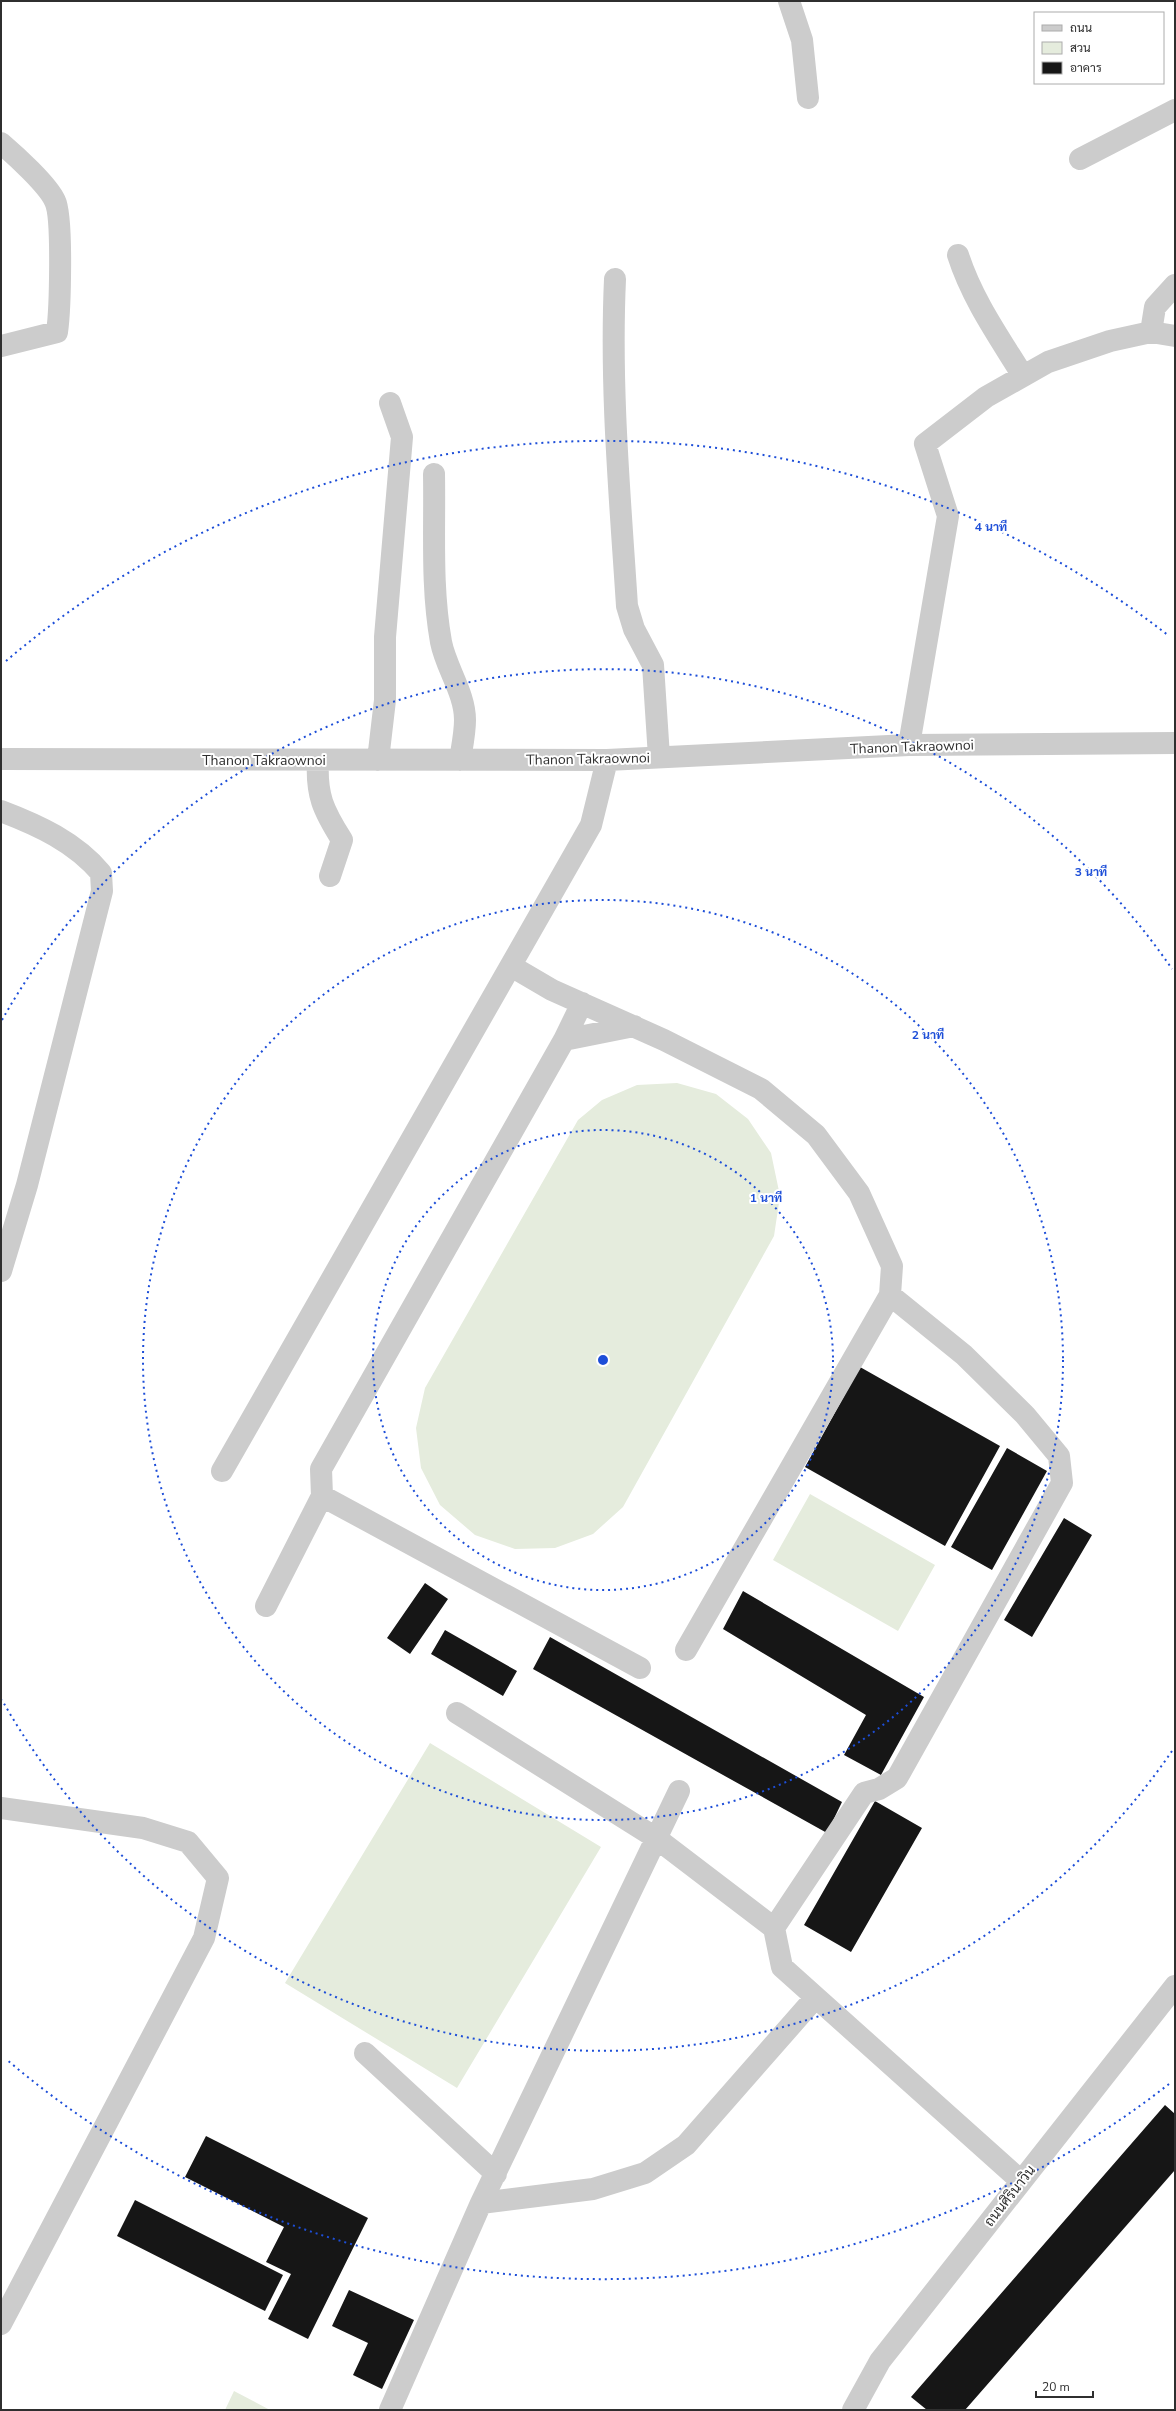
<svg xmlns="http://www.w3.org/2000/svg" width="1176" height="2411" viewBox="0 0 1176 2411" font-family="'Nunito Sans',Sarabun,sans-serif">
  <rect width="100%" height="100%" fill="#fff"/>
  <path fill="#e5ecdd" d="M 677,1083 L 716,1094 L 748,1119 L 771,1153 L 780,1196 L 774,1236 L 623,1507 L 593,1534 L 555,1548 L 515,1549 L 475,1535 L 440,1505 L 421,1468 L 416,1428 L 425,1388 L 578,1120 L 602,1100 L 637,1085 Z
    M 810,1494 L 935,1565 L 898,1631 L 773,1560 Z
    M 430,1743 L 601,1847 L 457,2088 L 285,1983 Z
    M 234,2391 L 270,2410 L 225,2410 Z"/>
  <path fill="#161616" d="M 860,1367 L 1000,1446 L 945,1546 L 805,1467 Z
    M 1007,1448 L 1047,1471 L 992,1570 L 951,1547 Z
    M 1064,1518 L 1092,1535 L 1032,1637 L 1004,1620 Z
    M 425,1583 L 448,1599 L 410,1654 L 387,1638 Z
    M 743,1591 L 924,1697 L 881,1775 L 844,1755 L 866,1715 L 723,1629 Z
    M 445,1630 L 517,1671 L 503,1696 L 431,1654 Z
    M 550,1637 L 842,1802 L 827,1833 L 533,1669 Z
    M 875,1801 L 922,1828 L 851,1952 L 804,1925 Z
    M 1165,2105 L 1175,2114 L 1175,2170 L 965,2410 L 927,2410 L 911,2397 Z
    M 206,2136 L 368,2218 L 308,2339 L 268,2319 L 291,2274 L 266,2262 L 284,2227 L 185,2177 Z
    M 135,2200 L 283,2275 L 265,2311 L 117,2236 Z
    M 349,2290 L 414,2320 L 382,2389 L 353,2375 L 368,2343 L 332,2326 Z"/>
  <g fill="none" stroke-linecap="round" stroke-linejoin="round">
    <path stroke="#ccc" stroke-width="22" d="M 789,1 L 802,40 L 808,98
      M 1,143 C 15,155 48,185 55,201 C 63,217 60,312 57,332 L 1,346
      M 1080,159 L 1175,110
      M 958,255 C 972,299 999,337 1023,376
      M 615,279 C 610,389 620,497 627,606 L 634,629 L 653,665 L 659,757
      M 1151,332 L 1155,307 L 1175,285
      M 434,474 C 435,530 431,586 441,642 C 446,668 465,693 465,720 C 465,733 462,747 460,760
      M 909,745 L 948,516 L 925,444 L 986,397 L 1048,362 L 1110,341 L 1151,332 L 1175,336
      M 1,759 L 607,760 L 909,745 L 1175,743
      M 318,760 C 316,795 323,810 342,840 L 330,876
      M 378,760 L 385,700 L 385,637 L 402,437 L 390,403
      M 1,811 C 38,825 75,842 101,873 L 102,891 L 27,1185 L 1,1271
      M 511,966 L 552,990 L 664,1040 L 761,1089 L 816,1135 L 859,1193 L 892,1266 L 890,1295 L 686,1650
      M 564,1040 L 582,1003
      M 222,1471 L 591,825 L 607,760
      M 322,1496 L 640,1668
      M 266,1606 L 322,1496 L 321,1469 L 564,1040 L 634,1026
      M 457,1713 L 656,1838 L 774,1928 L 782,1967 L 1021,2181
      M 1,1808 L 143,1828 L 188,1842 L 218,1878 L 204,1938 L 1,2324
      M 774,1928 L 864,1793 L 879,1789 L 897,1778 L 1062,1483 L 1059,1456 L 1025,1415 L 964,1355 L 890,1295
      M 365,2053 L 496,2174
      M 481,2203 L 593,2189 L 645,2173 L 686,2145 L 815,1998
      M 390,2410 L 481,2203 L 679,1791
      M 853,2410 L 880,2361 L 1175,1986"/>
  </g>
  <g fill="none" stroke="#1d4ed8" stroke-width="2" stroke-dasharray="2 4">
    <circle cx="603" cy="1360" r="230"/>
    <circle cx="603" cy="1360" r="460"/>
    <path d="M1172 1751A690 690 0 0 1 2 1700M2 1020A690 690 0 0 1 1172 969"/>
    <path d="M1169 2084A919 919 0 0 1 6 2059M6 661A919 919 0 0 1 1169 636"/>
  </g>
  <g text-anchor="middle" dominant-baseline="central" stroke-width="4" stroke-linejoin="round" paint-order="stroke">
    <g font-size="14" fill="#2f2f2f" stroke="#fff">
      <text transform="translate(912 747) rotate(-2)">Thanon Takraownoi</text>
      <text transform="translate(588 759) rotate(-1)">Thanon Takraownoi</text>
      <text x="264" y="760">Thanon Takraownoi</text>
      <text transform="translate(1010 2196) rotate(-52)">ถนนศิรินาวิน</text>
    </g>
  </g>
  <circle cx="603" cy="1360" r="6" fill="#1d4ed8" stroke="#fff" stroke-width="2"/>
  <g font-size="12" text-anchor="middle" font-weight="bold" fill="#1d4ed8" stroke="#fff" stroke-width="4" stroke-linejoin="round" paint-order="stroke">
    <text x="991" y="531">4 นาที</text>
    <text x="1091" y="876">3 นาที</text>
    <text x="928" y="1039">2 นาที</text>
    <text x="766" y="1202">1 นาที</text>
  </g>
  <rect width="1176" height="2411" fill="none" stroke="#2f2f2f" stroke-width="4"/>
  <rect x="1034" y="12" width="130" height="72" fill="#ffffff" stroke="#acacac"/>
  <rect x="1042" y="25" width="20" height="6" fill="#cccccc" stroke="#acacac"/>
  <text x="1070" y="32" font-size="12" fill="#2f2f2f">ถนน</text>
  <rect x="1042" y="42" width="20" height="12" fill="#e5ecdd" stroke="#acacac"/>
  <text x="1070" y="52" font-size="12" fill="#2f2f2f">สวน</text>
  <rect x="1042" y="62" width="20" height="12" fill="#161616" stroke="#acacac"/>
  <text x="1070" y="72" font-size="12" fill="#2f2f2f">อาคาร</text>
  <path d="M1036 2391v6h57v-6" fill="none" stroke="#2f2f2f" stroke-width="2"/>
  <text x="1042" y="2391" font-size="12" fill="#2f2f2f" stroke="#ffffff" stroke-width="3" paint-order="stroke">20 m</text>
</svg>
